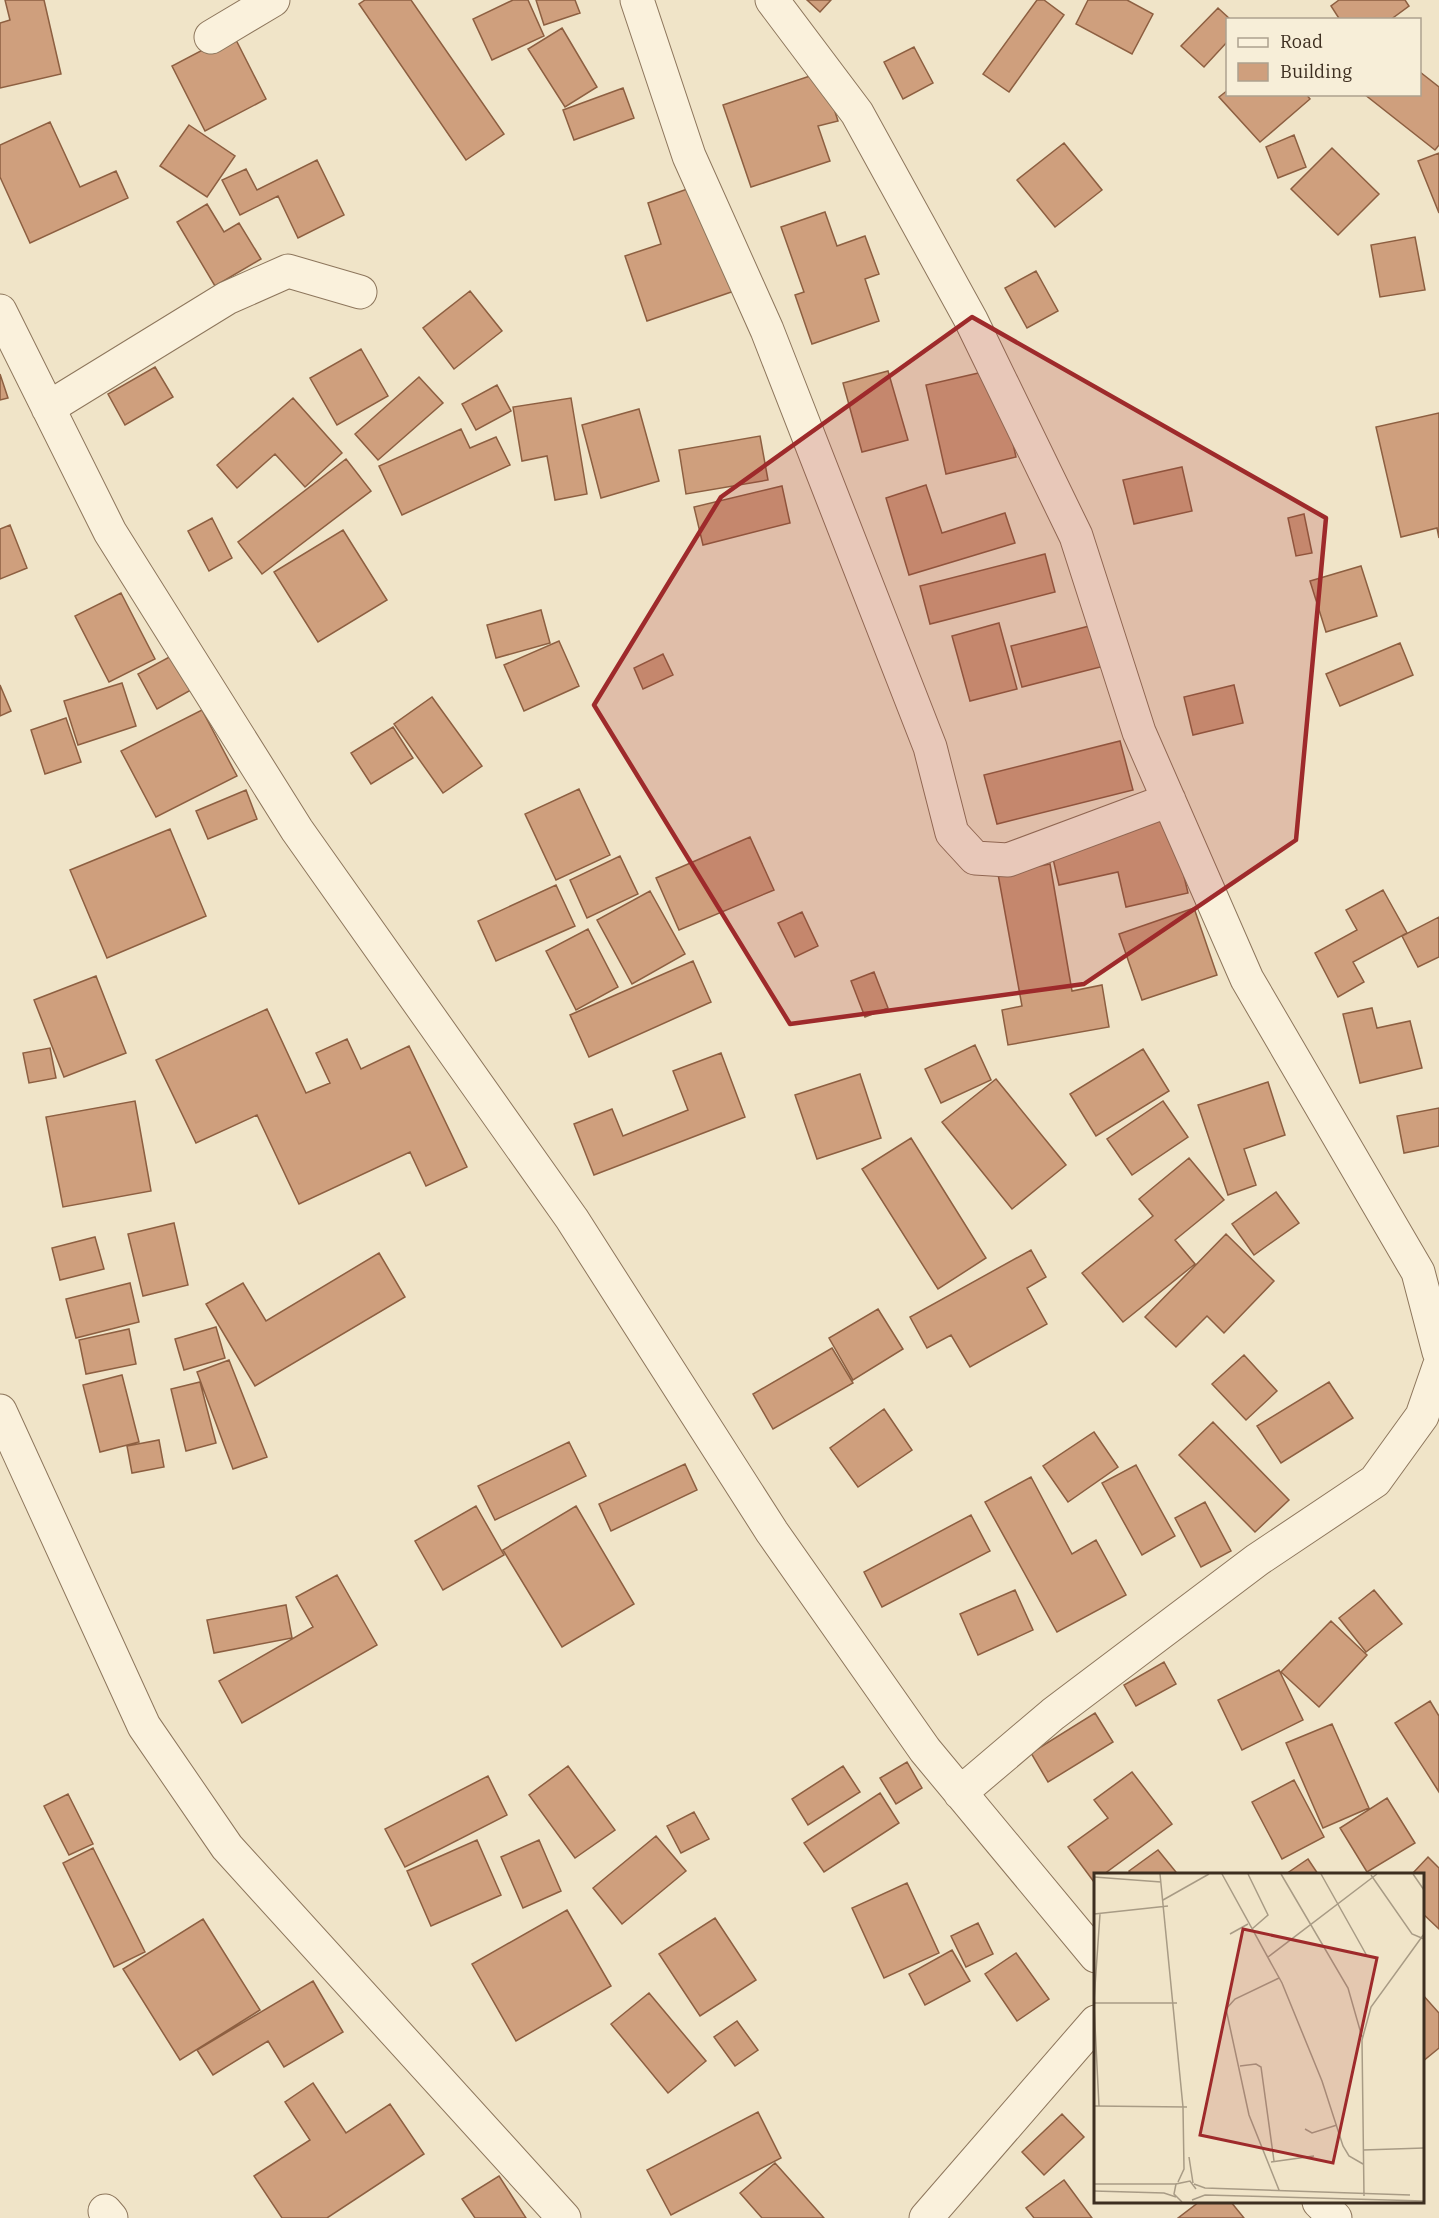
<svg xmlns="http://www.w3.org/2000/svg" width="1439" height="2218" viewBox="0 0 1439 2218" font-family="'IBM Plex Serif',serif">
  <rect width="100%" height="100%" fill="#f0e4c8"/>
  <path fill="#cf9f7d" stroke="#8d5f41" stroke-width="1.5" d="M 5,0 L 44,0 L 61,74 L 0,88 L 0,23 L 10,20 Z
    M 365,0 L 411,0 L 504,134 L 466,160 L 359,4 Z
    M 513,0 L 528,0 L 544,36 L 492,60 L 473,19 Z
    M 536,0 L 575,0 L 580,13 L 544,25 Z
    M 807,0 L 831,0 L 820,12 Z
    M 1037,0 L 1044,0 L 1064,15 L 1009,92 L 983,74 Z
    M 1088,0 L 1127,0 L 1153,14 L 1132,54 L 1076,24 Z
    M 1339,0 L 1405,0 L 1409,6 L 1390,20 L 1340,20 L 1331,6 Z
    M 1218,8 L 1231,20 L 1228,20 L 1228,41 L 1204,67 L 1181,46 Z
    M 562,28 L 597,87 L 565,107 L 528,49 Z
    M 233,34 L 266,99 L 205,131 L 172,66 Z
    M 914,47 L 933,83 L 903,99 L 884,62 Z
    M 822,72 L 838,121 L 818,126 L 830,161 L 751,187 L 723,105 Z
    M 1420,72 L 1439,87 L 1439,145 L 1435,150 L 1364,94 L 1420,94 Z
    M 623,88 L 634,118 L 574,140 L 563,110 Z
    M 1228,90 L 1228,94 L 1306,94 L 1310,99 L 1260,142 L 1219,97 Z
    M 50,122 L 80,187 L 116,171 L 128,198 L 30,243 L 0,177 L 0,145 Z
    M 189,125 L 235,156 L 207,197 L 160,166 Z
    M 1294,135 L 1306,167 L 1278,178 L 1266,147 Z
    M 1064,143 L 1102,190 L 1055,227 L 1017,180 Z
    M 1332,148 L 1379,194 L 1338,235 L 1291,189 Z
    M 1439,153 L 1439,213 L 1418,161 Z
    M 317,160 L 344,215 L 298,238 L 278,196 L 240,215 L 222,180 L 246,169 L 257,190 Z
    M 707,182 L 743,288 L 647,321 L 625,256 L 661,244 L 648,203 Z
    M 207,204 L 224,232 L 239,223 L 261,259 L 215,286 L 177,222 Z
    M 825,212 L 837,246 L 865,236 L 879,274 L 865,279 L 879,321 L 812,344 L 795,295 L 804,292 L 781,227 Z
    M 1415,237 L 1425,290 L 1380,297 L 1371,245 Z
    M 1036,271 L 1058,311 L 1027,328 L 1005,288 Z
    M 470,291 L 502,331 L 454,369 L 423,328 Z
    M 361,349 L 388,396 L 337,425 L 310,378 Z
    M 155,367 L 173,397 L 125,425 L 108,394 Z
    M 996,369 L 1016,457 L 946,474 L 926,385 Z
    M 888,371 L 908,440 L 862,452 L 843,383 Z
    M 0,374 L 8,398 L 0,400 Z
    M 419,377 L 443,403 L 378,460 L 355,434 Z
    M 497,385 L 511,411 L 476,430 L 462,404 Z
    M 293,398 L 342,453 L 305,487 L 275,454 L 237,488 L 217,465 Z
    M 571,398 L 587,494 L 555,500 L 547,456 L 522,461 L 513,407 Z
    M 639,409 L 659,481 L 601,498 L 582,425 Z
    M 1439,413 L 1439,538 L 1437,528 L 1401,537 L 1376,427 Z
    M 461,429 L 470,448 L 496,437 L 510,465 L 402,515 L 379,466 Z
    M 760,436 L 768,480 L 686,494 L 679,450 Z
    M 346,459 L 371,491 L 262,574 L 238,542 Z
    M 1182,467 L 1192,511 L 1134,524 L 1123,480 Z
    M 926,485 L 942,533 L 1005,513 L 1015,543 L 909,575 L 886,498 Z
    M 782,486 L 790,523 L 703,545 L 694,507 Z
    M 1304,514 L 1312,553 L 1296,556 L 1288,518 Z
    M 212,518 L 232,558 L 209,571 L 188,531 Z
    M 10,525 L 27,568 L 0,579 L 0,529 Z
    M 343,530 L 387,600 L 318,642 L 274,572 Z
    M 1045,554 L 1055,592 L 930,624 L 920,586 Z
    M 1361,566 L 1377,616 L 1326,632 L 1310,581 Z
    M 121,593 L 155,659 L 109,682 L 75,616 Z
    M 541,610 L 550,643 L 496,658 L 487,625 Z
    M 999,623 L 1017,689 L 970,701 L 952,636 Z
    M 1101,623 L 1112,664 L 1022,687 L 1011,646 Z
    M 559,641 L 579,686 L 524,711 L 504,665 Z
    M 1400,643 L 1413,675 L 1340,706 L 1326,674 Z
    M 663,654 L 673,675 L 643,689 L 634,668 Z
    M 173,655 L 191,690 L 157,709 L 138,674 Z
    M 122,683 L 136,726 L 78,745 L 64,701 Z
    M 0,685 L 11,711 L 0,716 Z
    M 1234,685 L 1243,723 L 1193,735 L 1184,697 Z
    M 432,697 L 482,766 L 443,793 L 394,724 Z
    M 202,710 L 237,776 L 156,817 L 121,751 Z
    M 66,718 L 81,762 L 45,774 L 31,730 Z
    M 393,727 L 413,758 L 371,784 L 351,753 Z
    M 1120,741 L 1133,790 L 997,824 L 984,775 Z
    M 579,789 L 610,855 L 556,880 L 525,814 Z
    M 246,790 L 257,819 L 208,839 L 196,811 Z
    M 1169,814 L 1188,893 L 1126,907 L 1118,872 L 1059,885 L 1049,841 Z
    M 170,829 L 206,916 L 107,958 L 70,870 Z
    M 750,837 L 774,890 L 679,930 L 656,878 Z
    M 620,856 L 638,894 L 587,918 L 570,880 Z
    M 1050,864 L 1072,991 L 1102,985 L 1109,1027 L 1008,1045 L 1002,1010 L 1022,1006 L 998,874 Z
    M 556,885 L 575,926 L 496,961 L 478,921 Z
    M 1383,890 L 1407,933 L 1353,962 L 1364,982 L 1338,997 L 1315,953 L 1357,930 L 1346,910 Z
    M 650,891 L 685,954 L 632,984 L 597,920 Z
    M 1194,908 L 1217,975 L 1142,1000 L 1119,934 Z
    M 802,912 L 818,946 L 795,957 L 778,923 Z
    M 1439,917 L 1439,957 L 1418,967 L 1402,936 Z
    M 588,929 L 618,987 L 576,1010 L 546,951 Z
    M 693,961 L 711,1002 L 589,1057 L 570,1015 Z
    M 874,972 L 888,1008 L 865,1017 L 851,981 Z
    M 96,976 L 126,1053 L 64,1077 L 34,1000 Z
    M 1372,1008 L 1377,1028 L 1410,1021 L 1422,1068 L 1360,1083 L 1343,1014 Z
    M 267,1009 L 306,1093 L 330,1083 L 316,1053 L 347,1039 L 361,1069 L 409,1046 L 467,1167 L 426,1186 L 410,1152 L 299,1204 L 257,1115 L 196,1143 L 156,1060 Z
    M 975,1045 L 991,1080 L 941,1103 L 925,1069 Z
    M 50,1048 L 56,1078 L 29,1083 L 23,1053 Z
    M 1143,1049 L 1169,1091 L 1096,1136 L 1070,1094 Z
    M 721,1053 L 745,1117 L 594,1175 L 574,1124 L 612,1109 L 623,1136 L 688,1110 L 673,1071 Z
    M 860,1074 L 881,1138 L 817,1159 L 795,1095 Z
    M 996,1079 L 1066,1165 L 1012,1209 L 942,1122 Z
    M 1268,1082 L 1285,1135 L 1244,1149 L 1256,1185 L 1228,1195 L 1198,1105 Z
    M 135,1101 L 151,1191 L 63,1207 L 46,1117 Z
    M 1163,1101 L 1188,1137 L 1132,1175 L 1107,1139 Z
    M 1439,1108 L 1439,1146 L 1404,1153 L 1397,1116 Z
    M 911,1138 L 986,1258 L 938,1289 L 862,1169 Z
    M 1189,1158 L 1224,1200 L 1175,1240 L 1195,1264 L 1123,1322 L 1082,1273 L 1153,1216 L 1139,1199 Z
    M 1276,1192 L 1299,1223 L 1254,1255 L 1232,1224 Z
    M 174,1223 L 188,1285 L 143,1296 L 128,1234 Z
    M 1226,1234 L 1274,1281 L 1224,1333 L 1207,1316 L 1176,1347 L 1145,1317 Z
    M 95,1237 L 104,1269 L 60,1280 L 52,1248 Z
    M 1031,1250 L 1046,1277 L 1027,1288 L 1047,1324 L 970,1367 L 951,1335 L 927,1348 L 910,1317 Z
    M 379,1253 L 405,1297 L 255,1386 L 206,1304 L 243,1283 L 266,1321 Z
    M 130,1283 L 139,1322 L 76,1338 L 66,1299 Z
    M 878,1309 L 903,1349 L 853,1380 L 829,1338 Z
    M 216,1327 L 225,1358 L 184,1370 L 175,1339 Z
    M 129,1329 L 136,1364 L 86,1374 L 79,1340 Z
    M 832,1348 L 853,1383 L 773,1429 L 753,1394 Z
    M 1244,1355 L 1277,1391 L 1246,1420 L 1212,1384 Z
    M 229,1360 L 267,1457 L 233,1469 L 197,1372 Z
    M 122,1375 L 139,1442 L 100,1452 L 83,1385 Z
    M 200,1382 L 216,1443 L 186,1451 L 171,1389 Z
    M 1329,1382 L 1353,1418 L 1281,1463 L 1257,1426 Z
    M 884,1409 L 912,1450 L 858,1487 L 830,1448 Z
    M 1213,1422 L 1289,1500 L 1255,1532 L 1179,1455 Z
    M 1094,1432 L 1118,1467 L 1068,1502 L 1043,1466 Z
    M 159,1440 L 164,1467 L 132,1473 L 127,1446 Z
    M 569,1442 L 586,1476 L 495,1520 L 478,1486 Z
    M 685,1464 L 697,1490 L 611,1531 L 599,1504 Z
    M 1136,1465 L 1175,1536 L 1142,1555 L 1102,1483 Z
    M 1031,1477 L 1072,1554 L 1096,1540 L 1126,1595 L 1057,1632 L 985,1502 Z
    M 1205,1502 L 1231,1551 L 1201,1567 L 1175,1518 Z
    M 476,1506 L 504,1555 L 443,1590 L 415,1541 Z
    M 576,1506 L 634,1604 L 562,1647 L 503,1550 Z
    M 971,1515 L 990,1551 L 882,1607 L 864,1572 Z
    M 337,1575 L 377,1645 L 242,1723 L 219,1681 L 313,1627 L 296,1597 Z
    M 1015,1590 L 1033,1630 L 978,1655 L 960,1614 Z
    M 1374,1590 L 1402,1624 L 1366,1652 L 1339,1618 Z
    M 286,1605 L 292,1638 L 214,1653 L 207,1620 Z
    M 1331,1621 L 1367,1655 L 1319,1707 L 1281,1672 Z
    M 1164,1662 L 1176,1684 L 1136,1706 L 1124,1685 Z
    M 1279,1670 L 1303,1720 L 1242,1750 L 1218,1700 Z
    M 1430,1701 L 1439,1716 L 1439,1792 L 1395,1723 Z
    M 1095,1713 L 1113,1742 L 1048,1782 L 1031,1753 Z
    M 1332,1724 L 1369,1808 L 1323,1828 L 1286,1743 Z
    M 907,1762 L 922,1788 L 896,1804 L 880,1778 Z
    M 568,1766 L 615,1830 L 575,1858 L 529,1795 Z
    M 843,1766 L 860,1792 L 808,1825 L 792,1799 Z
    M 1132,1772 L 1172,1824 L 1104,1874 L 1096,1874 L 1094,1882 L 1068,1847 L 1108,1818 L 1094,1800 Z
    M 488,1776 L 507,1815 L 405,1867 L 385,1829 Z
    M 1294,1780 L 1324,1837 L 1282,1859 L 1252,1802 Z
    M 880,1793 L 899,1823 L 824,1872 L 804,1843 Z
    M 68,1794 L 93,1844 L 69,1855 L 44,1806 Z
    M 1387,1798 L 1415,1843 L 1367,1872 L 1340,1828 Z
    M 694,1812 L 709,1839 L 681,1853 L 667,1826 Z
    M 656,1836 L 686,1871 L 622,1924 L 593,1888 Z
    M 477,1840 L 501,1895 L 431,1926 L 407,1871 Z
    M 539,1840 L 561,1891 L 523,1908 L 501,1857 Z
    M 93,1848 L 145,1952 L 114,1967 L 63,1863 Z
    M 1158,1850 L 1176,1872 L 1173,1874 L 1132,1874 L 1129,1871 Z
    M 1428,1857 L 1439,1868 L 1439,1929 L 1422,1913 L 1422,1874 L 1412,1874 Z
    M 1308,1859 L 1318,1874 L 1286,1874 Z
    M 907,1883 L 939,1953 L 884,1978 L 852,1908 Z
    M 567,1910 L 611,1986 L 516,2041 L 472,1964 Z
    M 715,1918 L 756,1980 L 700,2016 L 659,1954 Z
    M 203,1919 L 260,2010 L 180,2060 L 123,1969 Z
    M 978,1923 L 993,1954 L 966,1967 L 951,1936 Z
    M 952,1950 L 970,1981 L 925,2005 L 909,1974 Z
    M 1016,1953 L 1049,1999 L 1017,2021 L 985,1974 Z
    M 313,1981 L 343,2032 L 284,2067 L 268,2041 L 213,2075 L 197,2050 Z
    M 649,1993 L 706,2061 L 668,2093 L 611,2024 Z
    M 1422,1994 L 1439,2013 L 1439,2048 L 1422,2062 Z
    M 737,2021 L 758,2050 L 735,2066 L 714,2037 Z
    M 313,2083 L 346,2133 L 390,2104 L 424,2154 L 327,2218 L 282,2218 L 254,2176 L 310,2140 L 285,2102 Z
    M 758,2112 L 781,2158 L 671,2215 L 647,2170 Z
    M 1062,2114 L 1084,2137 L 1044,2175 L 1022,2152 Z
    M 775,2163 L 824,2218 L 762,2218 L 740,2193 Z
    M 499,2176 L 526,2218 L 475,2218 L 462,2199 Z
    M 1064,2180 L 1092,2218 L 1034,2218 L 1026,2208 Z
    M 1199,2202 L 1231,2202 L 1244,2218 L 1178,2218 Z"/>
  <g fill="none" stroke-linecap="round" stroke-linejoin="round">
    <g stroke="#8d765c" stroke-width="35">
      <path id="minor" d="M 637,0 L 689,156 L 767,330 L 930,747 L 952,833 L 975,858 L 1008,860 L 1169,800
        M 772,0 L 857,113 L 971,320 L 1076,536 L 1139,732 L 1247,979 L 1418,1272 L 1439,1352
        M 211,37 L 273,0
        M 0,311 L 110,532 L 297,830 L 572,1219 L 772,1532 L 925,1750 L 1096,1956
        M 48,408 L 227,298 L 288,271 L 360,292
        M 0,1411 L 144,1726 L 227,1847 L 564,2218
        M 960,1793 L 1053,1714 L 1257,1560 L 1375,1481 L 1422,1416 L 1439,1367
        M 1319,2202 L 1335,2218
        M 105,2211 L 111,2218
        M 926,2218 L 1096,2022"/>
    </g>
    <use href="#minor" stroke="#faf1dc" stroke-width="33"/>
  </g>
  <path fill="#9e2a2b" fill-opacity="0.2" stroke="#9e2a2b" stroke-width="4.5" stroke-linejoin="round" d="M 972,317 L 1326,518 L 1296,840 L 1084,984 L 790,1024 L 594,705 L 721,497 Z"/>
  <g transform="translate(1094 1873)">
    <rect width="330" height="330" fill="#f0e4c8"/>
    <path fill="none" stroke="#a89b85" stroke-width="1.5" d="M 66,1 L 89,234 L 90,296 L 84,309M 128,1 L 188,110 L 228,208 L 249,273 L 255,283 L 269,291M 154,1 L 174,42 L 158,56M 187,1 L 254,115 L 268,164M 227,1 L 273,83M 319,1 L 330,17M 277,2 L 318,61 L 330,66M 0,4 L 67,9M 69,27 L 115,1M 0,41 L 74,33M 136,61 L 154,51M 174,84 L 283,1M 185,105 L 141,126 L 132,136 L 155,242 L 185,317M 0,128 L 6,41M 0,130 L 83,130M 0,132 L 5,233M 146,193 L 162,191 L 167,194 L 180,288M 0,233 L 93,234M 211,256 L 218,260 L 243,252M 269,277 L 330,275M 95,284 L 99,310M 177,289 L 220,283M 0,311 L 82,311M 100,311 L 111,315 L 316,322M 0,318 L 70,320 L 82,324M 270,323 L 268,167 L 277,134 L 330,61M 98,327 L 111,322 L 330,328M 88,329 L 80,321 L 82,311 L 96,308 L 102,316"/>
    <path fill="#9e2a2b" fill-opacity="0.15" stroke="#9e2a2b" stroke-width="3" d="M 149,56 L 283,85 L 239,290 L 106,262 Z"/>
    <rect width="330" height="330" fill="none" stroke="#3d2e20" stroke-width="3"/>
  </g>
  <rect x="1226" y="18" width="195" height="78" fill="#f7eed8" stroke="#ada18e" stroke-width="1.5"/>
  <rect x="1238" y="38" width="30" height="9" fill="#faf1dc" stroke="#ada18e" stroke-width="1.5"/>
  <text x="1280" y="48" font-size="18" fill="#3d2e20">Road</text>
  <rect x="1238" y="63" width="30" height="18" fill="#cf9f7d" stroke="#ada18e" stroke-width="1.5"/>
  <text x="1280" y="78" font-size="18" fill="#3d2e20">Building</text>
</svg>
